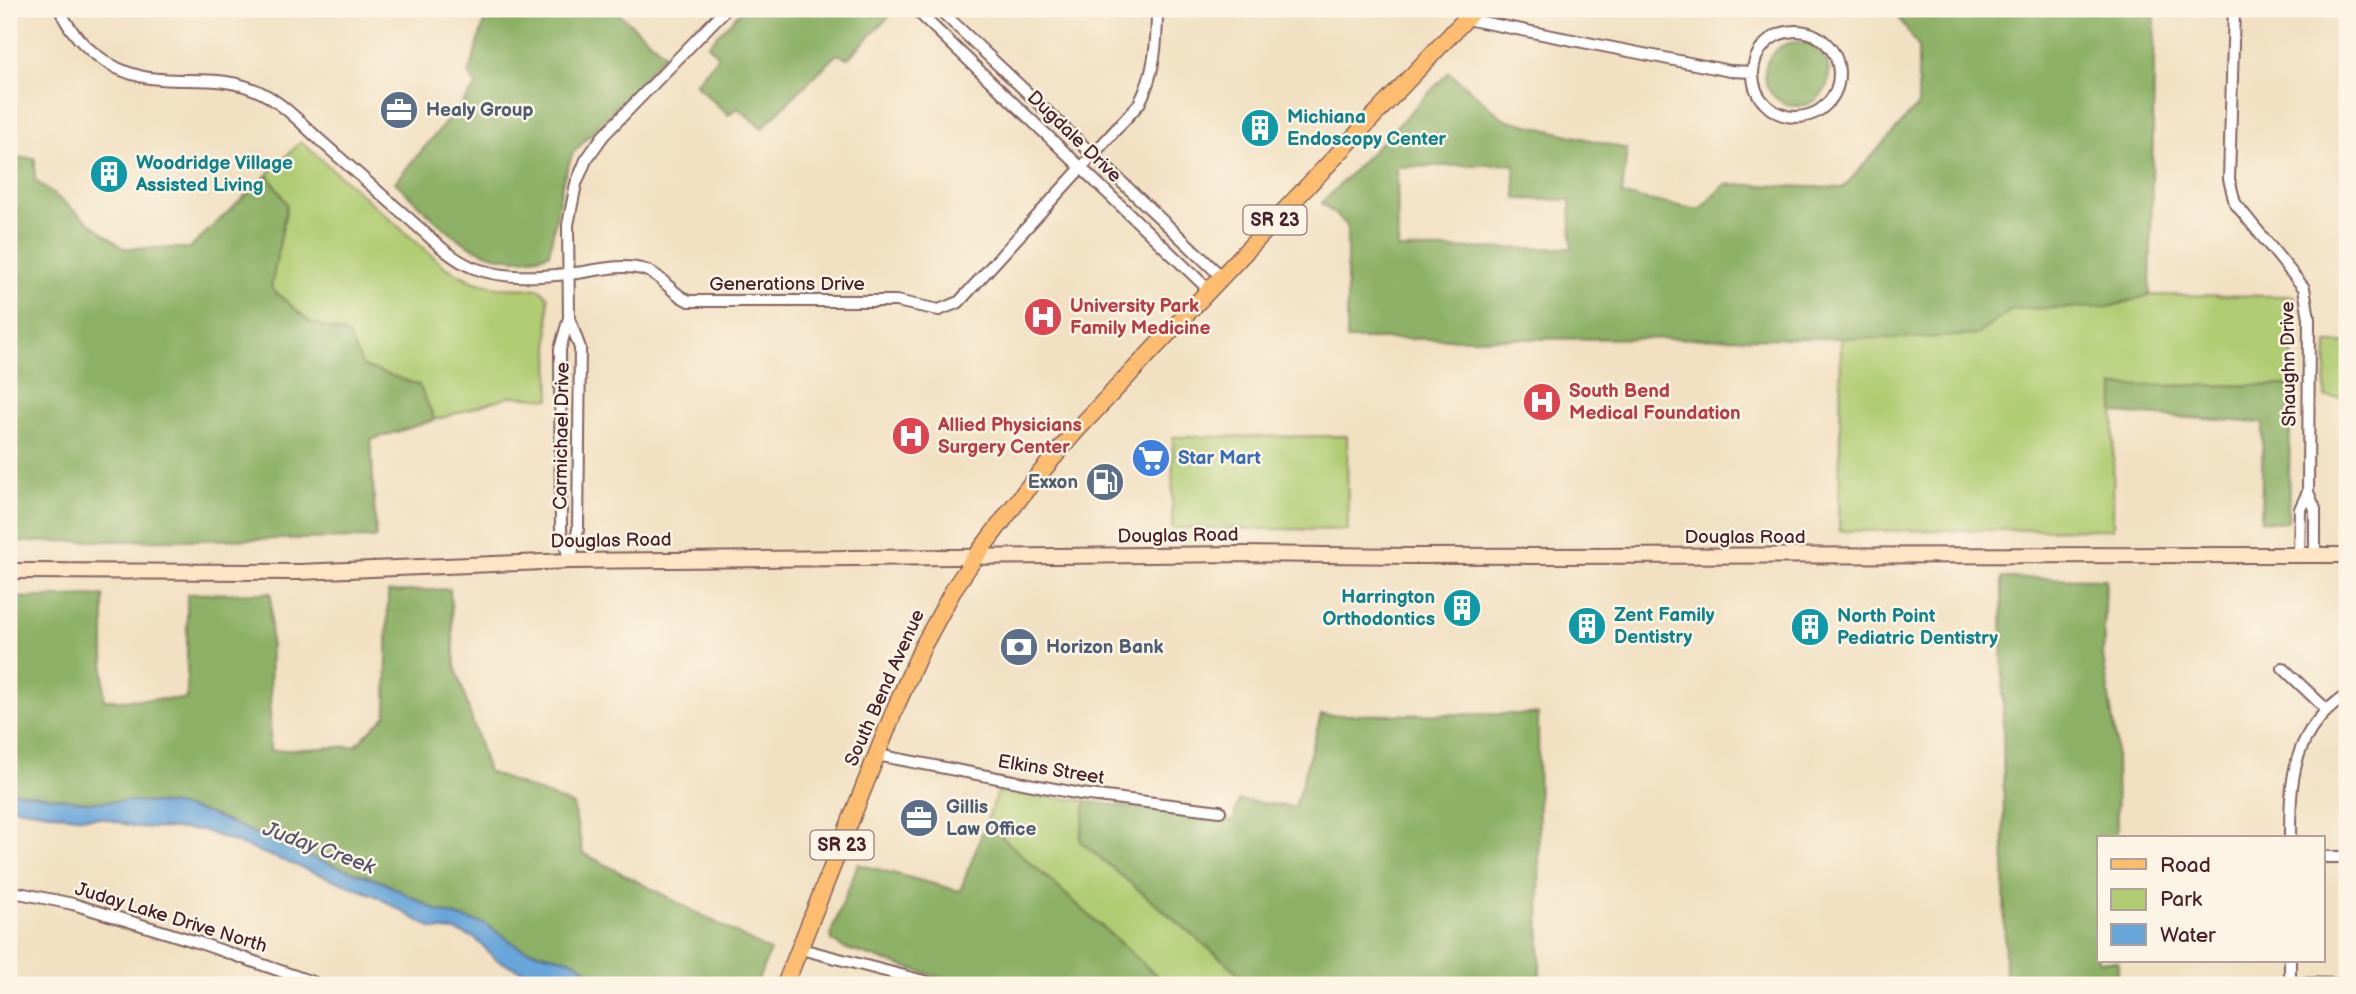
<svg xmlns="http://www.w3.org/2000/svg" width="2356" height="994" viewBox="0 0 2356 994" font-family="'Balsamiq Sans',sans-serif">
  <rect width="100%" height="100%" fill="#fcf5e5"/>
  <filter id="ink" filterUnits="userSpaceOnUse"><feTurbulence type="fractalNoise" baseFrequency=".0143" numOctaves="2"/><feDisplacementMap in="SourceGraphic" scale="14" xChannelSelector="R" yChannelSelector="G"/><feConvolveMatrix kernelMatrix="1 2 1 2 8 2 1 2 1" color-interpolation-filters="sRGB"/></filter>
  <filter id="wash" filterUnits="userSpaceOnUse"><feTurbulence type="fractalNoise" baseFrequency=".00686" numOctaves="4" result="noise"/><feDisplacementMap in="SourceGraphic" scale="28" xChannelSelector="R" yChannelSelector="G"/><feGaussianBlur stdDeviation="1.57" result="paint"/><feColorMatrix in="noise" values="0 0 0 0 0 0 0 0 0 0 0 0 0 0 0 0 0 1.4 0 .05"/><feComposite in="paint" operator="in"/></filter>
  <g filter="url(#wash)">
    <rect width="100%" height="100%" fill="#f1e0c1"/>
    <path fill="#b0cc73" stroke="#7d764f" stroke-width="2" d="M 301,142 L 445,267 L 474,282 L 502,288 L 540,289 L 548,297 L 550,399 L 511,396 L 435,420 L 419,385 L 362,366 L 348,335 L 310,322 L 271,288 L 287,204 L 268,174 Z
      M 2150,295 L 2295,296 L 2291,385 L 2114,386 L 2113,529 L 1839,531 L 1841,338 L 1976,335 L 2013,309 L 2108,307 Z
      M 2327,343 L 2347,343 L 2347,397 L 2325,397 Z
      M 1347,436 L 1348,530 L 1172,528 L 1173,437 Z
      M 998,792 L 1086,801 L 1080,841 L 1253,985 L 1167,985 L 986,823 Z"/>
    <path fill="#8cb065" stroke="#6b6848" stroke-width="2" fill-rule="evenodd" d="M 493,9 L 614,9 L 665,54 L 573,153 L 563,180 L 549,254 C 480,275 441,225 395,182 L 477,86 L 469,74 L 484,22 Z
      M 743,9 L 897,9 L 848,58 L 837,54 L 762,128 L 738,108 L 728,115 L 695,84 L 719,56 L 708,45 Z
      M 1893,9 L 2155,9 L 2150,295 L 2108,307 L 2013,309 L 1976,335 L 1919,338 L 1347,339 L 1347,225 L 1322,203 L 1449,72 L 1504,119 L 1627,149 L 1622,195 L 1699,210 L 1725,184 L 1843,188 L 1918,105 L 1918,46 ZM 1514,164 L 1516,199 L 1570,200 L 1572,248 L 1398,249 L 1397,167 Z
      M1765 74a32 32 0 1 1 64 0a32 32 0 1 1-64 0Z
      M 9,158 L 35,158 L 35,180 L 123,248 L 190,248 L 268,174 L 287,204 L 271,288 L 310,322 L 348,335 L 363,366 L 419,385 L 435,420 L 371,440 L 376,538 L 9,542 Z
      M 2291,385 L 2288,522 L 2261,521 L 2263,423 L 2114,413 L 2114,386 Z
      M 2002,578 L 2106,579 L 2103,656 L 2116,743 L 2117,838 L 2099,838 L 2099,961 L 2118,961 L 2118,985 L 2005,985 Z
      M 450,589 L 455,665 L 488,772 L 573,805 L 583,853 L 770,951 L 756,985 L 614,985 L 572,960 L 521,948 L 485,924 L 438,911 L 383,882 L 310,857 L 210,814 L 175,805 L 134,801 L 86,802 L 9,791 L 9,598 L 104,596 L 104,700 L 187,699 L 187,594 L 271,593 L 270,751 L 355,746 L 386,715 L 388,592 Z
      M 1538,714 L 1540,984 L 1559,985 L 1253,985 L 1080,841 L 1086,801 L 1233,821 L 1239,800 L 1295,807 L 1321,715 Z
      M 986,823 L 1167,985 L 964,985 L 844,948 L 832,941 L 831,933 L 858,864 L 960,891 Z"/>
    <path fill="#67a5d9" stroke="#586282" stroke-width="2" d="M 9,791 L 86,802 L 134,801 L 175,805 L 210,814 L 310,857 L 383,882 L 438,911 L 485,924 L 521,948 L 571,960 L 614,985 L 580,985 L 564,976 L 527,973 L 497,960 L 475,938 L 456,931 L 433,929 L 374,895 L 202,830 L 135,827 L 103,818 L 75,817 L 9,807 Z"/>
  </g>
  <g filter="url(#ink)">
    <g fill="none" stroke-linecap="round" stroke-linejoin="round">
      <g stroke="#846360" stroke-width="14">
        <path id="street" d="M 60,9 C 67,27 80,42 95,54 C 152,100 204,64 262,93 C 285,105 304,126 323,143 C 354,170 384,197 415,224 C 433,240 451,259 474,268 C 504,279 537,277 568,274 C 592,272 617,263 642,269 C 661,273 671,294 689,301 L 896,301 L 939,310 L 959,302 L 1139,104 C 1155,73 1157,43 1157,9
          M 915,9 L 1209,290
          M 939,9 L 1222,277
          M 2234,9 L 2229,179 L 2235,203 L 2304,288 L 2309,318 L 2308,492
          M 1466,19 L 1730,71 L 1753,72
          M1753 74a43 43 0 1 1 86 0a43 43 0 1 1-86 0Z
          M 569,318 L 580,348 L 578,530 L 570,561
          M 2299,554 L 2300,509 L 2308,492 L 2315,509 L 2315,554
          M 570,561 L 561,531 L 560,349 L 569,318 L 568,225 L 576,184 L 586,160 L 603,136 L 726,9
          M 2283,668 L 2327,710
          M 877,755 L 1081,794 L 1220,811
          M 2290,838 C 2290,779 2292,730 2347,695
          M 2323,857 L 2347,857
          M 9,891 L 73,904 L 197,942 L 321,985
          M 801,949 L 939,985
          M 2290,983 L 2347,984
          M 2290,985 L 2290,961"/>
      </g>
      <g stroke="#846360" stroke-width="18">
        <path id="secondary" d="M 9,571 L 299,572 L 570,561 L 1242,554 L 1412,556 L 2347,555"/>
      </g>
      <g stroke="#846360" stroke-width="19">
        <path id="primary" d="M 785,985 L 897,704 L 923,646 L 955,587 L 976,556 L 1026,490 L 1075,432 L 1475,9"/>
      </g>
      <use href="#street" stroke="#fff" stroke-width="10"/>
      <use href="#secondary" stroke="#fee5c5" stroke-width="14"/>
      <use href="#primary" stroke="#fcbd6f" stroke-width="16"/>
    </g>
  </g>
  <defs>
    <g id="office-disc" transform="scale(2.0125)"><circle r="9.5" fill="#5c6f8a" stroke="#fcf5e5"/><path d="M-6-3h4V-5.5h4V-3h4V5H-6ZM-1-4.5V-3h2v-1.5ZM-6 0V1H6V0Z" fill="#fff"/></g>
    <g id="building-disc" transform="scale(2.0125)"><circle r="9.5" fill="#0f9aa8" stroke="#fcf5e5"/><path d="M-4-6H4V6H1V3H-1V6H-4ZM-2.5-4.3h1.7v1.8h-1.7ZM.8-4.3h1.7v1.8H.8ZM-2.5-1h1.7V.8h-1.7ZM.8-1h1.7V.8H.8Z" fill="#fff"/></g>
    <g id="hospital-disc" transform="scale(2.0125)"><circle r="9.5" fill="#e0444e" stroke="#fcf5e5"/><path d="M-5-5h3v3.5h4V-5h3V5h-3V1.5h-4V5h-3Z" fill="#fff"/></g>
    <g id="supermarket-disc" transform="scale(2.0125)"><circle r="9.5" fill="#3f7fe0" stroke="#fcf5e5"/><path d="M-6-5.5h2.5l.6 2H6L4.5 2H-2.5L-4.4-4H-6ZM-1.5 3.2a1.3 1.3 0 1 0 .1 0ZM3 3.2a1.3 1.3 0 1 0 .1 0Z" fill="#fff"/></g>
    <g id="fuel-disc" transform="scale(2.0125)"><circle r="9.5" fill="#5c6f8a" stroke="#fcf5e5"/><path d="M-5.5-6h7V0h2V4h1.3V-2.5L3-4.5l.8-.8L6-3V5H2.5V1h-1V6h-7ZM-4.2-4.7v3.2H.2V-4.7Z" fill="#fff"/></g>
    <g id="bank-disc" transform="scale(2.0125)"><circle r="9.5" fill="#5c6f8a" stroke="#fcf5e5"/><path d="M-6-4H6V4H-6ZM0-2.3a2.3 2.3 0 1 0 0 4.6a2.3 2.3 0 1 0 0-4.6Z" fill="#fff"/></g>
  </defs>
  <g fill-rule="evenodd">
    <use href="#office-disc" x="399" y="110"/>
    <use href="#building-disc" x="1260" y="128"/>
    <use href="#building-disc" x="109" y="174"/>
    <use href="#hospital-disc" x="1043" y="317"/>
    <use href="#hospital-disc" x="1542" y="402"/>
    <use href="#hospital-disc" x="911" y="436"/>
    <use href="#supermarket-disc" x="1151" y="458"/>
    <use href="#fuel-disc" x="1105" y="482"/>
    <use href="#building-disc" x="1462" y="608"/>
    <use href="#building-disc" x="1587" y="626"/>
    <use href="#building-disc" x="1810" y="627"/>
    <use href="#bank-disc" x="1019" y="647"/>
    <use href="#office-disc" x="919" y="818"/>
  </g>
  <g text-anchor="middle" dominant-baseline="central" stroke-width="5" stroke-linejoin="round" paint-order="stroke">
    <g fill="#fcf5e5" stroke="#7f5f63" stroke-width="2">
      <rect x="1243.5" y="205.5" width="63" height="29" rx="5"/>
      <rect x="810.5" y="830.5" width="63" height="29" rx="5"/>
    </g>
    <g font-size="18" font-weight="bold" fill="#4a1f2b">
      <text x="1275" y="220">SR 23</text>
      <text x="842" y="845">SR 23</text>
    </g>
    <g font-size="19" font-weight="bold" fill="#4e5e75" stroke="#fcf5e5" text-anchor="start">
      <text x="426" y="110">Healy Group</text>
      <text x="1078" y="482" text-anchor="end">Exxon</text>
      <text x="1046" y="647">Horizon Bank</text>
      <text x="946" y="807">Gillis<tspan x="946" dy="22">Law Office</tspan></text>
    </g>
    <g font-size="19" font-weight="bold" fill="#0d838f" stroke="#fcf5e5" text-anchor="start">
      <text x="1287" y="117">Michiana<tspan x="1287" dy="22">Endoscopy Center</tspan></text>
      <text x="136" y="163">Woodridge Village<tspan x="136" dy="22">Assisted Living</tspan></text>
      <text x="1435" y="597" text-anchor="end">Harrington<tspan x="1435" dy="22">Orthodontics</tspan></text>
      <text x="1614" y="615">Zent Family<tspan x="1614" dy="22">Dentistry</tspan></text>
      <text x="1837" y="616">North Point<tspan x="1837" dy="22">Pediatric Dentistry</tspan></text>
    </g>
    <g font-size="19" fill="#4a1f2b" stroke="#fcf5e5">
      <text transform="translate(1074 137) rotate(44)">Dugdale Drive</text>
      <text x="787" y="284">Generations Drive</text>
      <text transform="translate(2289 364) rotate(-91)">Shaughn Drive</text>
      <text transform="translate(562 436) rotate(-89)">Carmichael Drive</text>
      <text transform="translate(1178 536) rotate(-1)">Douglas Road</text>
      <text x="1745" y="537">Douglas Road</text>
      <text transform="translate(611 541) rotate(-1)">Douglas Road</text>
      <text transform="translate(885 688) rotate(-66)">South Bend Avenue</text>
      <text transform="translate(1051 770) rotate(9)">Elkins Street</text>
      <text transform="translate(171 918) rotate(17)">Juday Lake Drive North</text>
    </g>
    <g font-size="19" font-weight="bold" fill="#be3a42" stroke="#fcf5e5" text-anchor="start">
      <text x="1070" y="306">University Park<tspan x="1070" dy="22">Family Medicine</tspan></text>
      <text x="1569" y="391">South Bend<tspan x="1569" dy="22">Medical Foundation</tspan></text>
      <text x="938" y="425">Allied Physicians<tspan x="938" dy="22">Surgery Center</tspan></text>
    </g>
    <g font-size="19" font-weight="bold" fill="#366cbe" stroke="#fcf5e5" text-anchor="start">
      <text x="1178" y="458">Star Mart</text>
    </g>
    <g font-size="21" font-style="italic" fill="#565571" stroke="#fcf5e5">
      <text transform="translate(319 848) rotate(20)">Juday Creek</text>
    </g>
  </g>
  <rect width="2356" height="994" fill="none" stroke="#fcf5e5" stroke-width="35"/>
  <rect x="2097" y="836" width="228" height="126" fill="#fcf5e5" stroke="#b59f9b" stroke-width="2"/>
  <rect x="2111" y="859" width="35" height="10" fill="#fcbd6f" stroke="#b59f9b" stroke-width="2"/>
  <text x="2160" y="872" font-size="21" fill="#4a1f2b">Road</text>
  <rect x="2111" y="889" width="35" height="21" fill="#b0cc73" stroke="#b59f9b" stroke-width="2"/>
  <text x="2160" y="906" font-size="21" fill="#4a1f2b">Park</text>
  <rect x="2111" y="924" width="35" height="21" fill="#67a5d9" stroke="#b59f9b" stroke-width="2"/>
  <text x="2160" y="942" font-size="21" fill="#4a1f2b">Water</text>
</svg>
